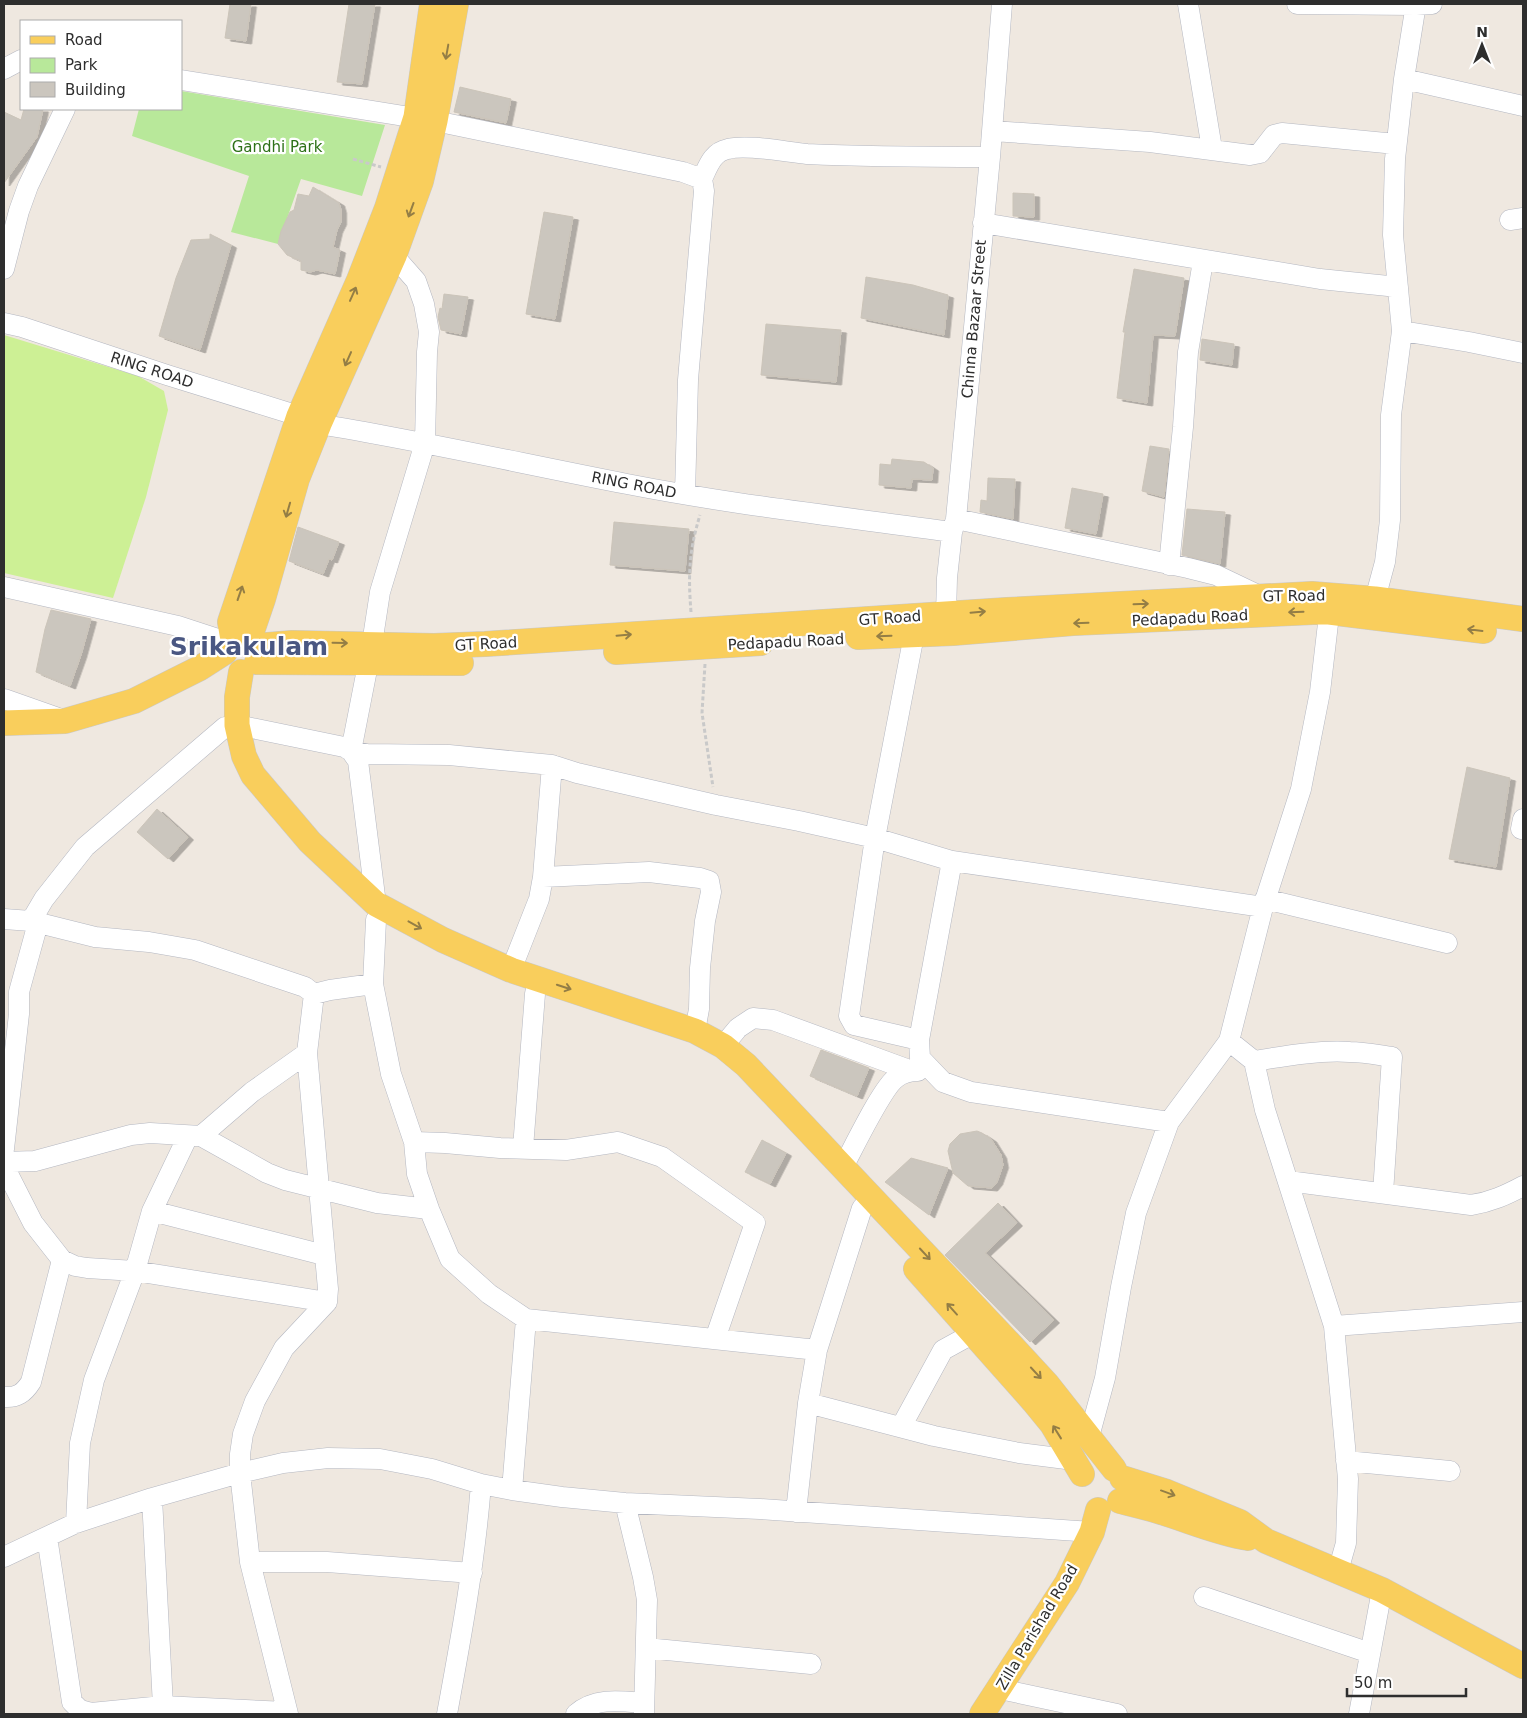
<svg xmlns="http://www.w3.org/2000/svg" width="1527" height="1718" viewBox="0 0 1527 1718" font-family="'DejaVu Sans',sans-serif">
  <defs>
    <filter id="shadow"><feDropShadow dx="5.5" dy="3" stdDeviation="0" flood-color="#0004"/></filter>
  </defs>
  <rect width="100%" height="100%" fill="#efe8e0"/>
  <path fill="#b8e89a" d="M 181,91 L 385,125 L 362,196 L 301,179 L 278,244 L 231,232 L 249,176 L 132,136 L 139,109 L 181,109 Z"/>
  <path fill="#cdf095" d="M 4,335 L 138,376 L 164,391 L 168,410 L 146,497 L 113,598 L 4,573 Z"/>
  <path fill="#cbc6be" stroke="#cbc4b9" filter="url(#shadow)" d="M 230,4 L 251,4 L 246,41 L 225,38 Z
    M 349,4 L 375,4 L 362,84 L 337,82 Z
    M 460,87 L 511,99 L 506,123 L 454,112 Z
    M 24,109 L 43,109 L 37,137 L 4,183 L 4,112 L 21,120 Z
    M 313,187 L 339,203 L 341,210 L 341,222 L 337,230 L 333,247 L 340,250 L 335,274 L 317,270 L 310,272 L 301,270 L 301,261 L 287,255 L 278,244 L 281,231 L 290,212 L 294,210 L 298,194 L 309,196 Z
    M 1013,193 L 1034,194 L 1034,217 L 1013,216 Z
    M 544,212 L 573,217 L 555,319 L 526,314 Z
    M 210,234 L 231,245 L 200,350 L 159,336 L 176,278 L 191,240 L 210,239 Z
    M 1134,269 L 1184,278 L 1175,336 L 1153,335 L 1147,403 L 1117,398 L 1125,332 L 1123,332 Z
    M 866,277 L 913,285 L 948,295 L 944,335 L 861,318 Z
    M 444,294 L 468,297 L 461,334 L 441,330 L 438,317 L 440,308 L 442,309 Z
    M 766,324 L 841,330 L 836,382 L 761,375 Z
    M 1202,339 L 1234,344 L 1232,365 L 1200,360 Z
    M 1150,446 L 1169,449 L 1164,497 L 1142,491 Z
    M 892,459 L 924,462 L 933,468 L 932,480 L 912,479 L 911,488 L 879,485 L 880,464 L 891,465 Z
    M 988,478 L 1015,479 L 1013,519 L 980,512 L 981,500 L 987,501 Z
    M 1072,488 L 1103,494 L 1096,534 L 1065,528 Z
    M 1187,509 L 1225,512 L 1220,564 L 1182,555 Z
    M 614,522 L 689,529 L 685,571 L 610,565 Z
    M 298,527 L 339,542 L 332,560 L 329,559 L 323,574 L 289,561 Z
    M 51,610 L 91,619 L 81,655 L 70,686 L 36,672 L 45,629 Z
    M 1467,767 L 1510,778 L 1496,867 L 1449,859 Z
    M 157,809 L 188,837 L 168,859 L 137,832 Z
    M 821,1050 L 869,1068 L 857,1096 L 810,1076 Z
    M 977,1131 L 982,1133 L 991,1139 L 1001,1155 L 1003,1165 L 997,1182 L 992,1188 L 968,1186 L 953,1173 L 948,1151 L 950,1144 L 960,1134 Z
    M 762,1140 L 786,1153 L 770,1184 L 745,1172 Z
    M 911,1158 L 948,1168 L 929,1215 L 885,1182 Z
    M 998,1203 L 1017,1223 L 985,1253 L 1054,1320 L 1030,1342 L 945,1255 Z"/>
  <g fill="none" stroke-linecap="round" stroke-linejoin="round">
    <g stroke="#b4b7c1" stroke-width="21">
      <path id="minor" d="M 1188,4 L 1212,149
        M 1297,4 L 1416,5 L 1432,4
        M 4,69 L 21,60
        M 1404,79 L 1523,106
        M 181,80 L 435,121 L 683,172 L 702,179 L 704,191 L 688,380 L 685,494
        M 993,131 L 1150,142 L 1250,155 L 1260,153 L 1274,135 L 1282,133 L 1396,144
        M 702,179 C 708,167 712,152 728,149 C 747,144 786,152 807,154 C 868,157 929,157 990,157
        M 1510,220 L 1523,218
        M 983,223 L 1320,279 L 1398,287
        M 4,269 L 19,211 L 28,186 L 65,109
        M 4,323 L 22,327 L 167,375 L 299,416
        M 1402,331 L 1469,342 L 1523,353
        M 319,424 C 422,441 524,464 627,484 C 734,505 844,517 952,532
        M 956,519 L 1188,568 L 1216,575 L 1260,596
        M 1169,565 L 1183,427 L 1188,352 L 1203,261
        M 4,587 L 178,626 L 230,643
        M 1375,599 L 1385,562 L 1390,520 L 1391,415 L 1402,331 L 1393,235 L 1395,159 L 1404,79 L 1416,4
        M 951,626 L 946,615 L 947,578 L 952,532 L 956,519 L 990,157 L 1002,4
        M 914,635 L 875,838 L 849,1016 L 854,1025 L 919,1040
        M 4,699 L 58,718
        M 237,725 L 344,747 L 351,751 L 367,754 L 449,755 L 552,765 L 577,773 L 716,805 L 799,821 L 875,838 L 952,861 L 919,1040 L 920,1058 L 943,1082 L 971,1092 L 1169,1122
        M 1521,829 L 1523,819
        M 952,861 L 1263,907
        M 543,877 L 649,872 L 700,878 L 709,881 L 711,892 L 705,921 L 700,968 L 699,1009 L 695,1031
        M 1265,899 L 1447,943
        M 376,904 L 358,761 L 351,751 L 372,644 L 380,592 L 425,443 L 427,352 L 429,332 L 424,304 L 416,281 L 394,256
        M 4,919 L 31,921 L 95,937 L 149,942 L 195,950 L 305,987 L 314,994 L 330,990 L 373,984
        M 376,920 L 373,984 L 391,1074 L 414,1142 L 417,1174 L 429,1209 L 450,1259 L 489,1294 L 526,1319 L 817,1350
        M 31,921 L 44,899 L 85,847 L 225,727
        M 511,970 L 539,899 L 543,877 L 552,765
        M 1229,1041 L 1254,1061 L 1265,1110 L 1334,1326 L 1348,1479 L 1346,1543 L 1338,1571
        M 723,1046 L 738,1028 L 753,1018 L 773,1020 L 912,1071
        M 1254,1061 C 1285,1056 1318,1050 1350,1052 C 1364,1052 1378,1055 1392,1057 L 1383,1193
        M 201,1136 L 267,1173 L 285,1180 L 377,1203 L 429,1209
        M 414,1142 L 445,1143 L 500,1148 L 566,1150 L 618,1142 L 662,1157 L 755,1223 L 715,1339
        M 523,1148 L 535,994 L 538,978
        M 4,1149 L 19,1014 L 19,992 L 38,923
        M 4,1162 L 35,1161 L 131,1135 L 150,1133 L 201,1136 L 252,1092 L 307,1053
        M 4,1166 L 33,1223 L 62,1260 L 75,1266 L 87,1268 L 135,1271 L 327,1302 L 328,1289 L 307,1053 L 314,994
        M 843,1167 C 853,1149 882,1088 896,1078 C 902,1073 911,1071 918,1071
        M 1288,1181 L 1471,1205 C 1491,1202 1506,1195 1523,1186
        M 152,1211 L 324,1255
        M 1334,1326 L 1523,1312
        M 4,1397 C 17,1398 24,1393 31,1382 L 62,1260
        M 808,1403 L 934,1436 L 1019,1453 L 1074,1460
        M 901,1427 L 943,1350 L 974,1333
        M 1089,1437 L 1105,1378 L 1121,1287 L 1136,1213 L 1169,1122 L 1229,1041 L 1263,907 L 1301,789 L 1320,692 L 1331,598
        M 1346,1461 L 1450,1471
        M 512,1490 L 526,1319
        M 152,1498 L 163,1706
        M 625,1503 L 643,1577 L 647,1600 L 644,1714
        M 796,1512 L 808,1403 L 817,1350 L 862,1208
        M 76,1523 L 80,1443 L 94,1380 L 135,1271 L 152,1211 L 188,1136
        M 47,1537 L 72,1702 L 80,1710 L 91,1713 L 163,1706 L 287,1712
        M 4,1557 L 76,1523 L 152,1498 L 240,1473 L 283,1463 L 328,1458 L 380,1459 L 432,1469 L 481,1484 L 512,1490 L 562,1497 L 625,1503 L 760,1509 L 1092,1532
        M 250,1562 L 327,1562 L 472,1573
        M 1204,1597 L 1370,1653
        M 646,1648 L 811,1664
        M 1000,1689 L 1117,1714
        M 288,1714 L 250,1562 L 240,1473 L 240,1454 L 243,1434 L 255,1401 L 284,1348 L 327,1302
        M 447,1714 C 461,1638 475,1562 481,1484
        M 576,1714 C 595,1697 621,1701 644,1703
        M 1359,1714 L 1382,1590"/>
    </g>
    <g stroke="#c9c9c9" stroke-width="26">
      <path id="major" d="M 858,637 L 953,633 L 1073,623 L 1313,612 L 1329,612 L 1484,631
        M 233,640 L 230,622 L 299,416 L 359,280 L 387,208 L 416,117 L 432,4
        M 249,640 L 263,599 L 297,479 L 319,424 L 394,256 L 421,181 L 435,121 L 456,4
        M 256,646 L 292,643 L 434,646 L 485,644 L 1007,610 L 1312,594 L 1375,599 L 1523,619
        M 616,652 L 761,643
        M 257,662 L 461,663
        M 241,672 L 237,697 L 237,725 L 244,756 L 253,775 L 310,842 L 376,904 L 443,940 L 511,970 L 695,1031 L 723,1046 L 746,1065 L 1011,1345 L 1047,1384 L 1114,1469
        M 4,723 L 65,721 L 134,701 L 200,668 L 225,652
        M 916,1269 L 1034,1402 L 1052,1424 L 1082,1474
        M 1122,1478 L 1167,1492 L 1240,1522 L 1266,1541 L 1382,1590 L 1523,1666
        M 1120,1501 C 1132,1504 1145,1507 1158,1511 C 1188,1520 1217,1533 1248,1538
        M 982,1714 L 1067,1583 L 1092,1532 L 1098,1510"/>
    </g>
    <path stroke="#c9c9c9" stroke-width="3" stroke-dasharray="4 2.5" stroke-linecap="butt" d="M 353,159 L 381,167
      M 691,612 C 688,574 689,551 700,515
      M 705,664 L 702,713 L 713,787"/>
    <use href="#minor" stroke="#fff" stroke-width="20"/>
    <use href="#major" stroke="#f9ce5c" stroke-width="25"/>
  </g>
  <defs><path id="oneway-shaft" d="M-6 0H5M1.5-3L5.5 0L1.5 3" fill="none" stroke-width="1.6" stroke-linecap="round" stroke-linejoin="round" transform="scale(1.25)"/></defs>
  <g stroke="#947e45">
    <use href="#oneway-shaft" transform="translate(447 52) rotate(100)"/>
    <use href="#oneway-shaft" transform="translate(411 210) rotate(110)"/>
    <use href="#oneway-shaft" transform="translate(353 294) rotate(-66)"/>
    <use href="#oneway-shaft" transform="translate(348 359) rotate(114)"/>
    <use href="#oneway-shaft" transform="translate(288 510) rotate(106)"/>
    <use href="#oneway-shaft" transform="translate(240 593) rotate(-71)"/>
    <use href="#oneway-shaft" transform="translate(1141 604) rotate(-2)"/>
    <use href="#oneway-shaft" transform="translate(978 612) rotate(-5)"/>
    <use href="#oneway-shaft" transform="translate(1296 612) rotate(178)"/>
    <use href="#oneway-shaft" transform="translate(1081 623) rotate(178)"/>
    <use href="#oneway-shaft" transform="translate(1475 630) rotate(-173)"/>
    <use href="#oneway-shaft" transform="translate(624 635) rotate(-5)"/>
    <use href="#oneway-shaft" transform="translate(884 636) rotate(178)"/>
    <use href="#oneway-shaft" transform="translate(340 643) rotate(1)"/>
    <use href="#oneway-shaft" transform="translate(415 925) rotate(29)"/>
    <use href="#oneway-shaft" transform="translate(564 987) rotate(18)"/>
    <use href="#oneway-shaft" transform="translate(925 1254) rotate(47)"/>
    <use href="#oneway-shaft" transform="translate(952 1309) rotate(-132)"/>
    <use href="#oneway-shaft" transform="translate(1036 1373) rotate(47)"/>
    <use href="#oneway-shaft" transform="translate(1057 1432) rotate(-122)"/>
    <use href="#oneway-shaft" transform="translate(1168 1493) rotate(20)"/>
  </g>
  <g text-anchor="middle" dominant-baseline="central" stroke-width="4.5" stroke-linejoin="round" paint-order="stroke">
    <g font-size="15" fill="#2d7117" stroke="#fff">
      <text x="277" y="147">Gandhi Park</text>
    </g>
    <g font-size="15" fill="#2e2e2e" stroke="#fff">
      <text transform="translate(974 319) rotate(-85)">Chinna Bazaar Street</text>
      <text transform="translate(152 370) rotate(18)">RING ROAD</text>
      <text transform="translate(634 485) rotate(11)">RING ROAD</text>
      <text transform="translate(1294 596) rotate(-1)">GT Road</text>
      <text transform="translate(890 618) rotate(-4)">GT Road</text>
      <text transform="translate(1190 618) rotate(-3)">Pedapadu Road</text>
      <text transform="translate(786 642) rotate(-3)">Pedapadu Road</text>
      <text transform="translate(486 644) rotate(-3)">GT Road</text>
      <text transform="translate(1037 1627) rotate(-59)">Zilla Parishad Road</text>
    </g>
    <g font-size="25" font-weight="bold" fill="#4a5782" stroke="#fff">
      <text x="249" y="646">Srikakulam</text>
    </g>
  </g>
  <rect width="1527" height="1718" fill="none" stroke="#2e2e2e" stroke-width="10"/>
  <rect x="20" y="20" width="162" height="90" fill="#ffffff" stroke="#ababab"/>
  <rect x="30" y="36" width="25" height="8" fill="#f9ce5c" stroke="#ababab"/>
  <text x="65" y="45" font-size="15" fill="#2e2e2e">Road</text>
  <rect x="30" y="58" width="25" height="15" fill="#b8e89a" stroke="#ababab"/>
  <text x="65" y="70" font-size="15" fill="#2e2e2e">Park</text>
  <rect x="30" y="82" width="25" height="15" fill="#cbc6be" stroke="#ababab"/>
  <text x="65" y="95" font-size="15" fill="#2e2e2e">Building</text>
  <g transform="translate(1482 45)" stroke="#ffffff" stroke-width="4" paint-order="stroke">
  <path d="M0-4L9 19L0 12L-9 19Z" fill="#2e2e2e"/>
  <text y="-8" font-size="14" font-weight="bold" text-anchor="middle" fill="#2e2e2e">N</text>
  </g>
  <path d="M1347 1688v8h119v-8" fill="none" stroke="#2e2e2e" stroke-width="2.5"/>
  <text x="1354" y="1688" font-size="15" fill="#2e2e2e" stroke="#ffffff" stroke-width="4" paint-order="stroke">50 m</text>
</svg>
